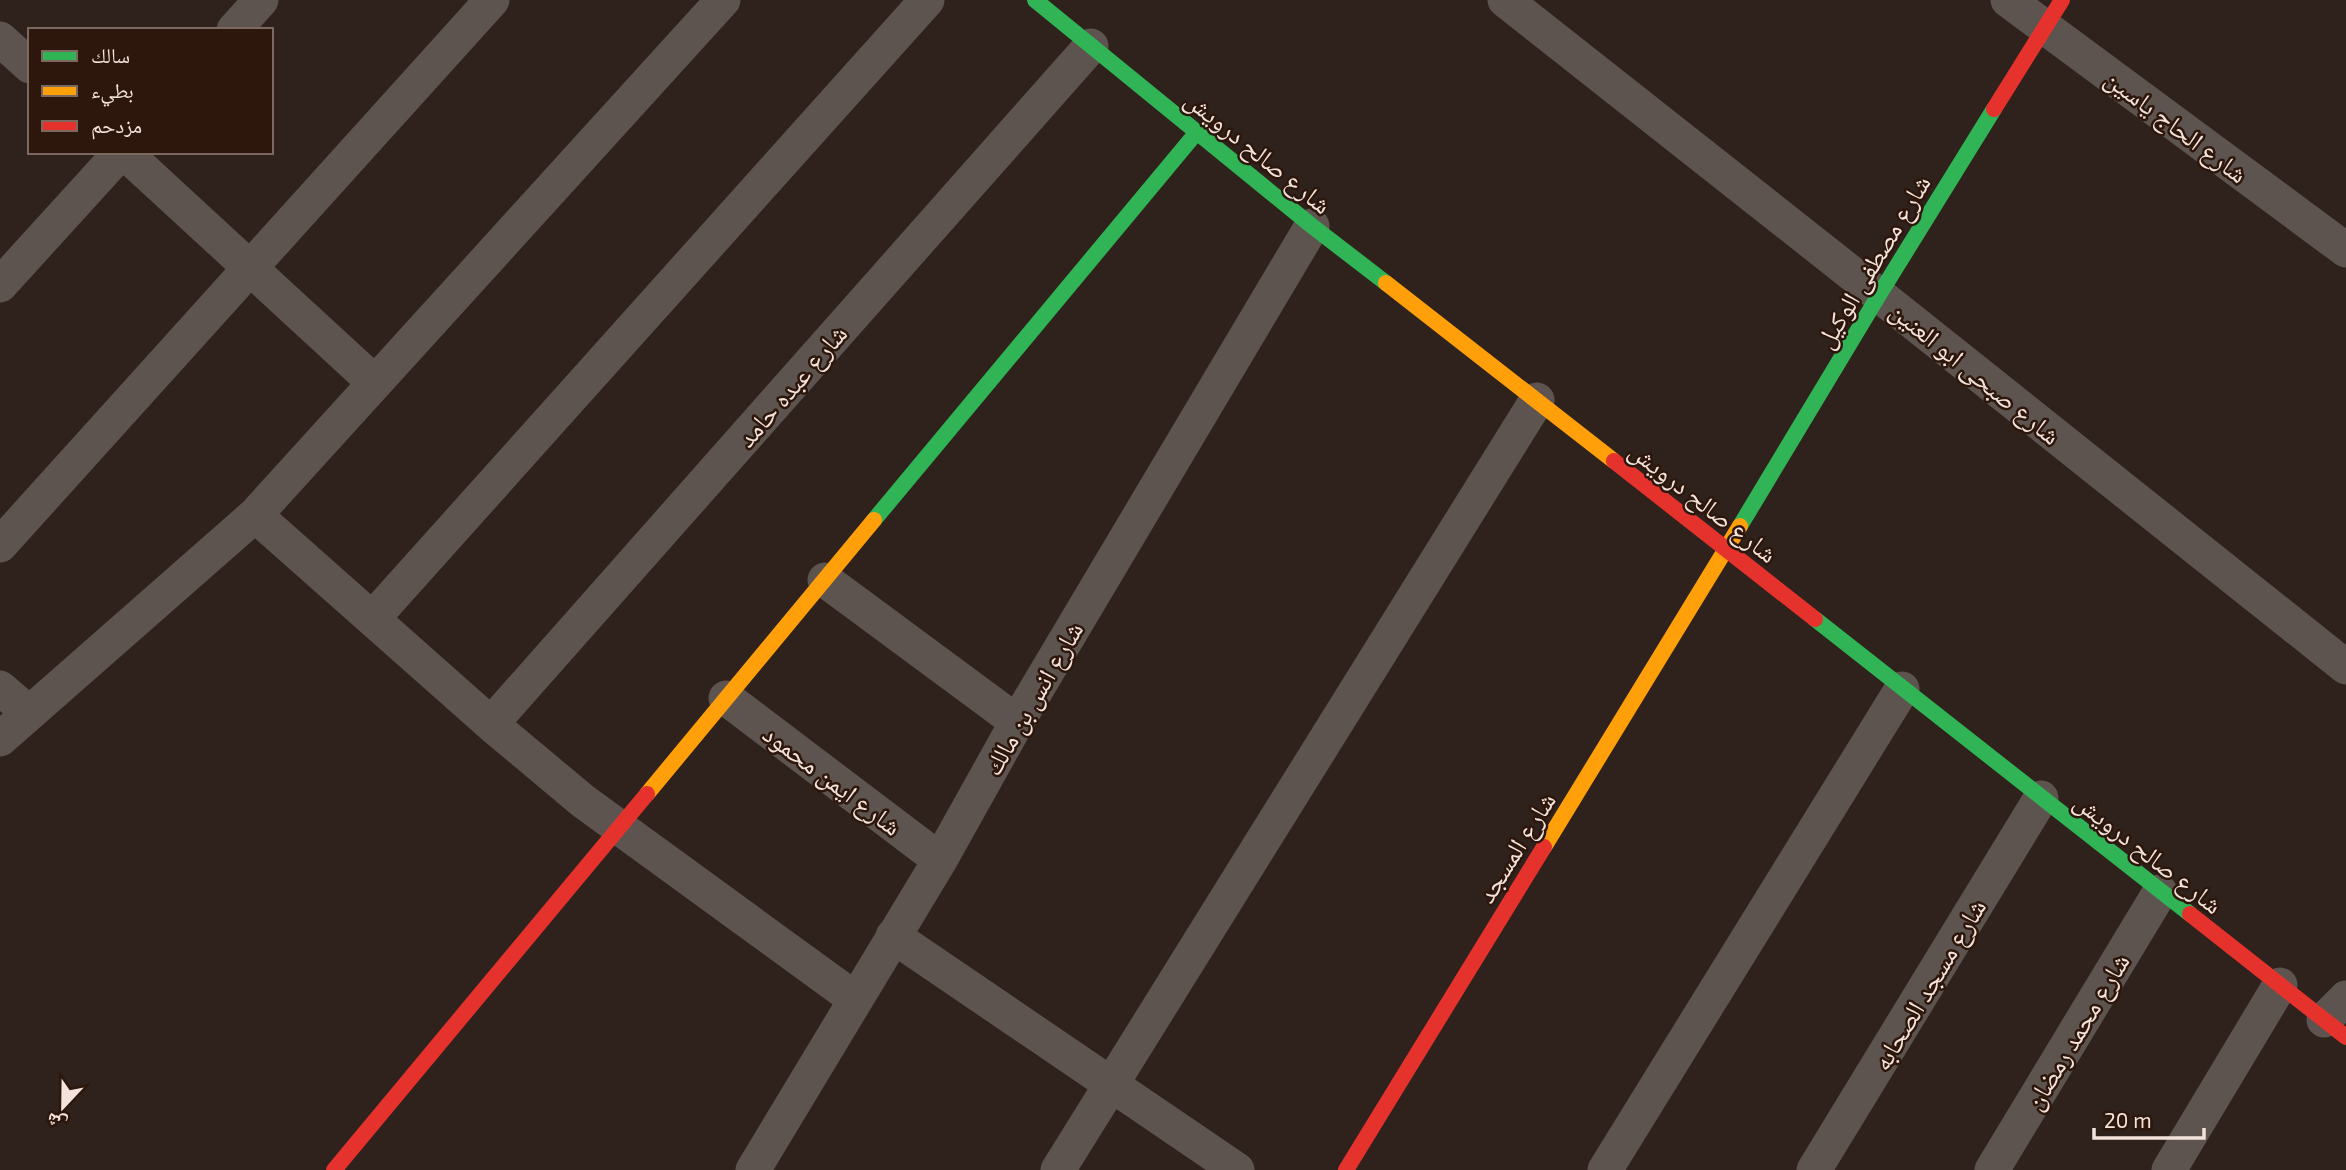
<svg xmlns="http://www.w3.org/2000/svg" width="2346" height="1170" viewBox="0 0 2346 1170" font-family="'Exo 2','Noto Naskh Arabic',sans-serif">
  <rect width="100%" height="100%" fill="#2f221d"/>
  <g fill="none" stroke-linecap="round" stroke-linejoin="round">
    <path stroke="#5d544f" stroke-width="35" d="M 1505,0 L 1879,295 L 2346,667
      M 2008,0 L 2346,250
      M 234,30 L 261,0
      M 0,39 L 30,66
      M 124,152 L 375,383
      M 0,285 L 121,152
      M 255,515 L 491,724 L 583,801 L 855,999
      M 0,545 L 492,0
      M 825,580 L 1017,722
      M 373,618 L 927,0
      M 0,688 L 29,713
      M 726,698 L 940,860
      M 491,724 L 1091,46
      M 0,739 L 255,515 L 723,0
      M 893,936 L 1237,1170
      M 2324,1020 L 2346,998
      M 753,1170 L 940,860 L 1017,722 L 1312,226
      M 1058,1170 L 1537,400
      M 1605,1170 L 1902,689
      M 1814,1170 L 2041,798
      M 1992,1170 L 2160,892
      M 2169,1170 L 2280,985"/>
    <path stroke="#30b455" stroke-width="16" d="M 1035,0 L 1312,226 L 1386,283
      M 874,520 L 1197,132
      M 1740,526 L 1879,295 L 1994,109
      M 1815,619 L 2190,914"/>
    <path stroke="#ff9f0a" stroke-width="16" d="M 1386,283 L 1614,461
      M 647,794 L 874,520
      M 1544,847 L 1740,526"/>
    <path stroke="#e5322d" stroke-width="16" d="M 1994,109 L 2062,0
      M 1614,461 L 1815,619
      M 2190,914 L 2346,1037
      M 334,1170 L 647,794
      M 1346,1170 L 1544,847"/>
  </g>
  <g text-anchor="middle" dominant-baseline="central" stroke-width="5" stroke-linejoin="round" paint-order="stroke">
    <g font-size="26" fill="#f3e3db" stroke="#2d160b">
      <text transform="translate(2177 125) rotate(37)">شارع الحاج ياسين</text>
      <text transform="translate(1259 151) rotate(39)">شارع صالح درويش</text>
      <text transform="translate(1872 261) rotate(-59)">شارع مصطفى الوكيل</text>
      <text transform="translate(1976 372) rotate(39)">شارع صبحى ابو العنين</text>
      <text transform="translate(791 385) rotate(-49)">شارع عبده حامد</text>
      <text transform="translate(1704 501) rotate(38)">شارع صالح درويش</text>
      <text transform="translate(1032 698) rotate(-60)">شارع انس بن مالك</text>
      <text transform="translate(833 779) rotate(37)">شارع ايمن محمود</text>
      <text transform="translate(1515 847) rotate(-58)">شارع المسجد</text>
      <text transform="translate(2149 852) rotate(38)">شارع صالح درويش</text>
      <text transform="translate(1928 984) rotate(-59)">شارع مسجد الصحابه</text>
      <text transform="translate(2076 1031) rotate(-59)">شارع محمد رمضان</text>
    </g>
  </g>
  <rect x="28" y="28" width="245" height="126" fill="#2d160b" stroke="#7c685e" stroke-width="2"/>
  <rect x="42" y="51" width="35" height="10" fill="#30b455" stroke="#7c685e" stroke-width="2"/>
  <text x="91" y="63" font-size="21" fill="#f3e3db">سالك</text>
  <rect x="42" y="86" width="35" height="10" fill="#ff9f0a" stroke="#7c685e" stroke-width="2"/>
  <text x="91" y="98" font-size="21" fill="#f3e3db">بطيء</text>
  <rect x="42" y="121" width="35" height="10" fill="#e5322d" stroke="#7c685e" stroke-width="2"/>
  <text x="91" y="133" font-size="21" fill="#f3e3db">مزدحم</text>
  <g transform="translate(63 1107) rotate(202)" stroke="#2d160b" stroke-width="5" paint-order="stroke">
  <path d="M0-5L12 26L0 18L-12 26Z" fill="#f3e3db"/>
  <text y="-10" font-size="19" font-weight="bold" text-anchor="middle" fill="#f3e3db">ش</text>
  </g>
  <path d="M2094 1128v10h110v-10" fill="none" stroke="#f3e3db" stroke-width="3.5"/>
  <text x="2104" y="1128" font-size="21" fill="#f3e3db" stroke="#2d160b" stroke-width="5" paint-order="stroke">20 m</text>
</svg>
